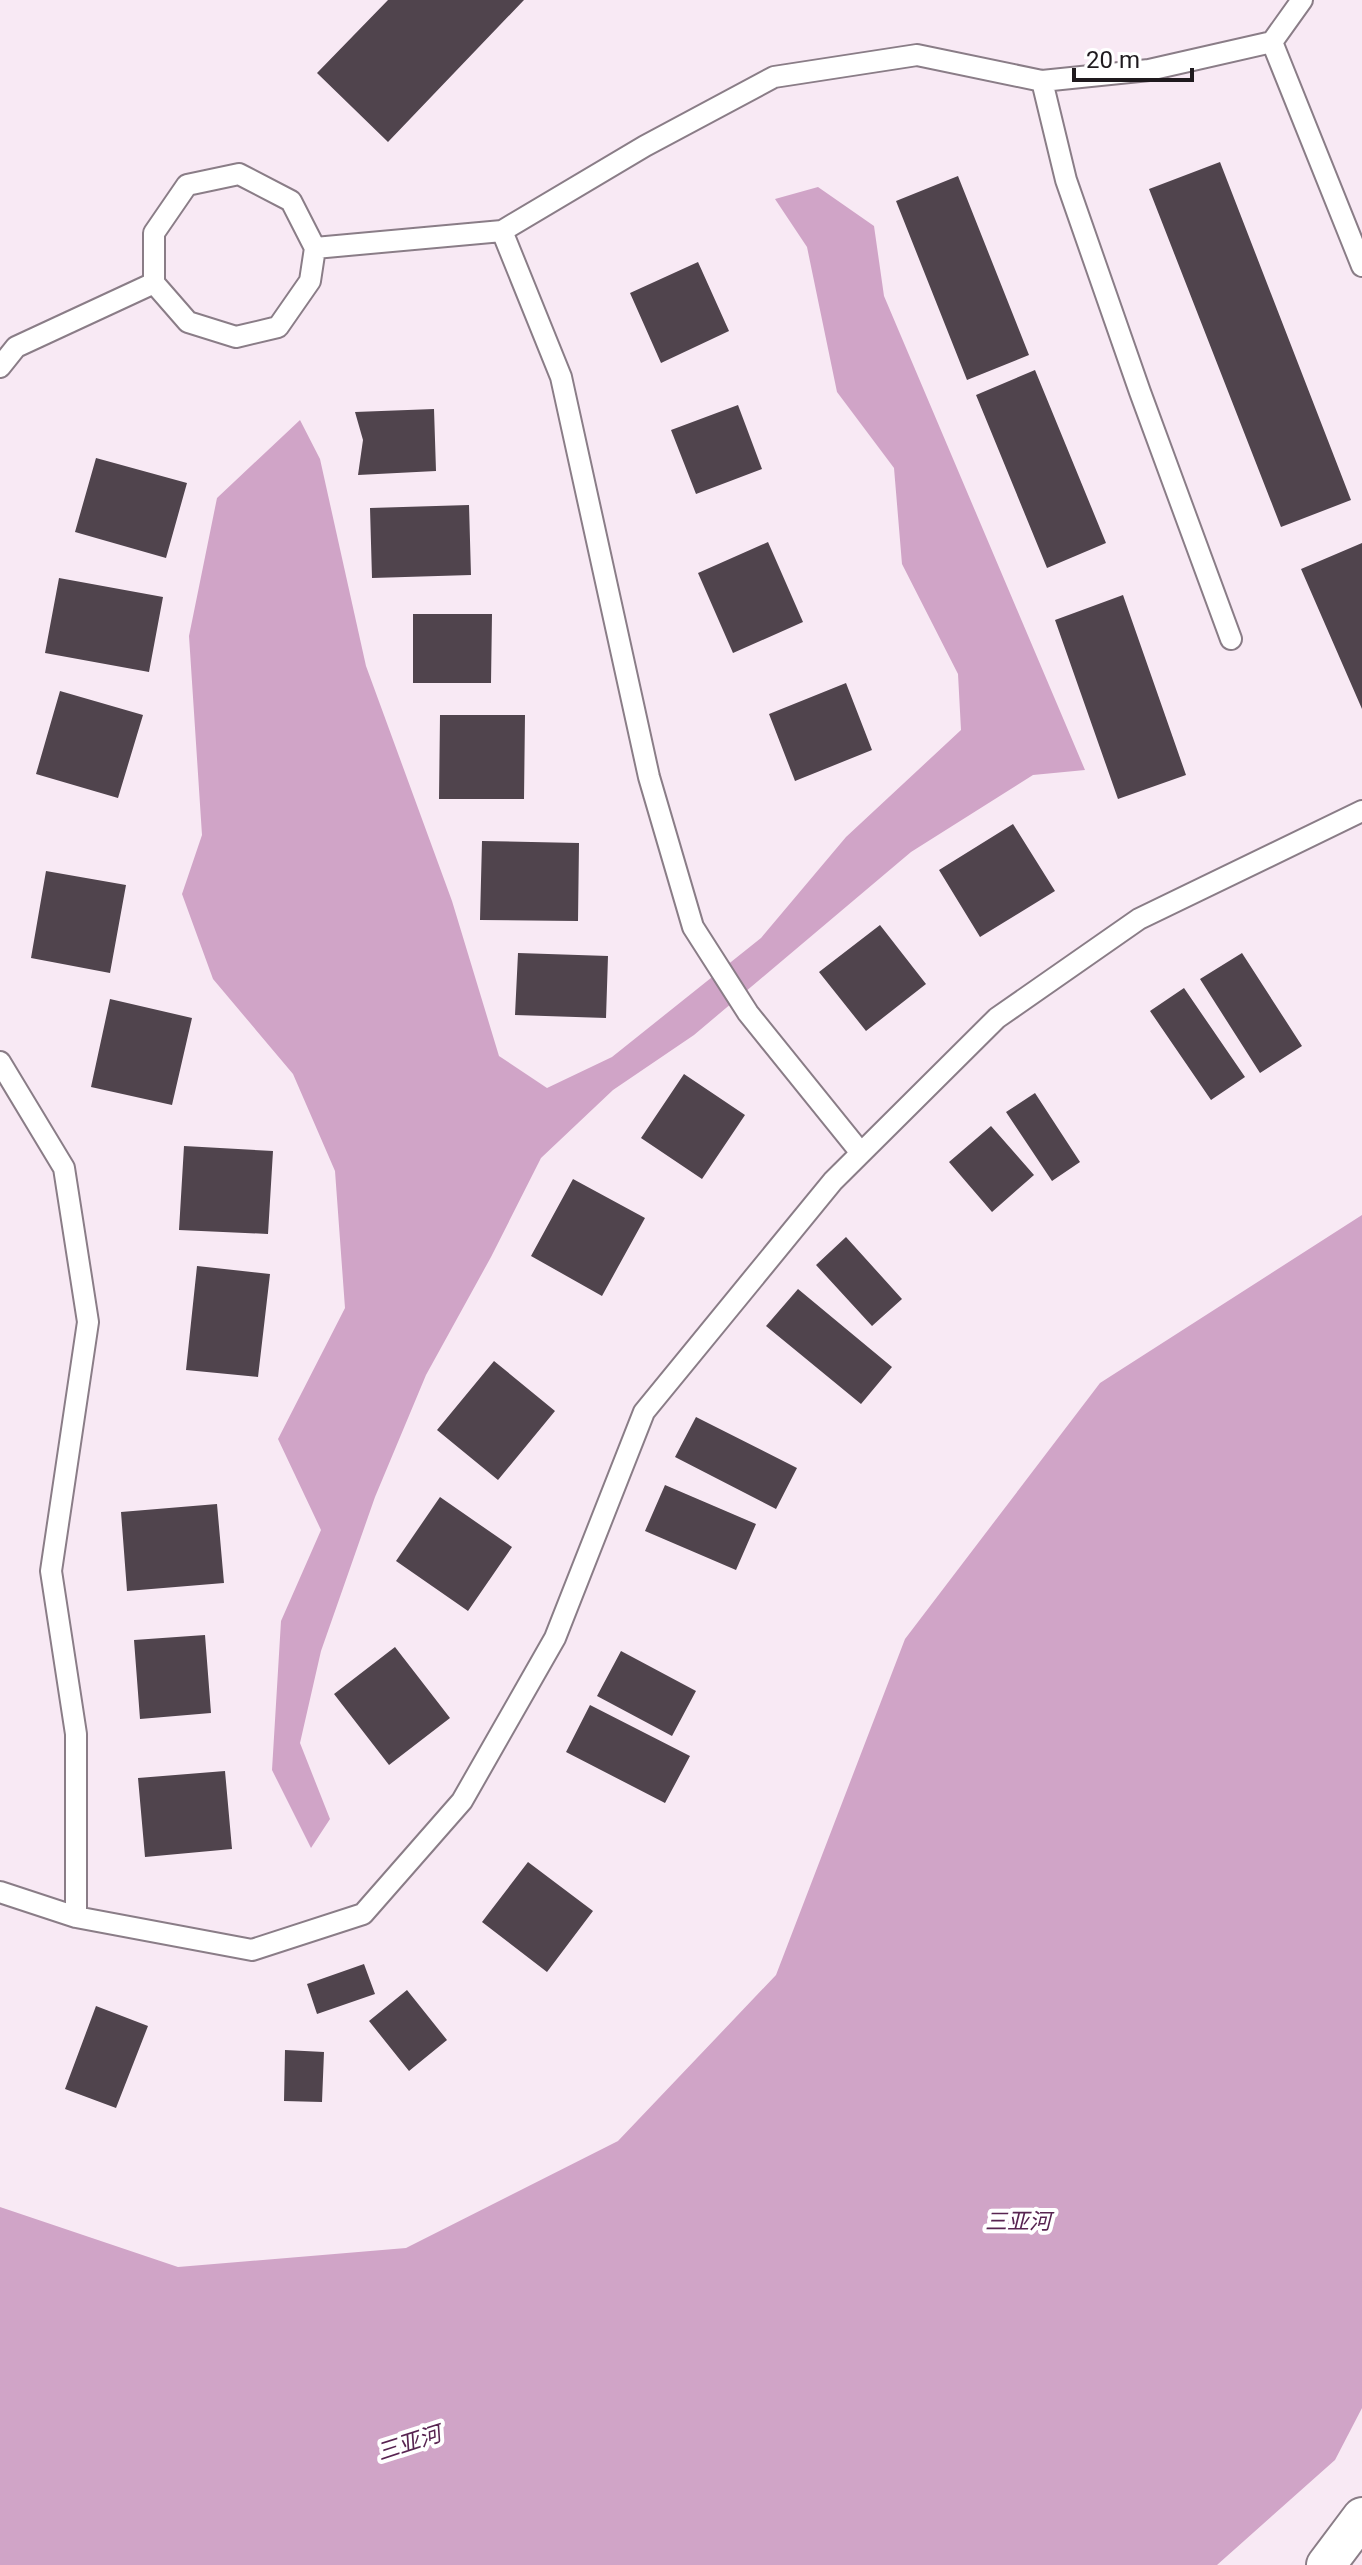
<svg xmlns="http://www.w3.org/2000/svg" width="1362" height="2565" viewBox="0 0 1362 2565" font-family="Roboto,'Noto Sans SC',sans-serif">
  <rect width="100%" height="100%" fill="#f8e9f4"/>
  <path fill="#d0a4c7" d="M 818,187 L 874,226 L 884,296 L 1085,770 L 1033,775 L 911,852 L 694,1035 L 613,1090 L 541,1158 L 491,1257 L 426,1375 L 375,1497 L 321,1651 L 300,1743 L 330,1819 L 311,1848 L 272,1770 L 281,1621 L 321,1530 L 278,1439 L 345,1308 L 335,1171 L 293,1074 L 213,979 L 182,894 L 202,835 L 189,636 L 217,498 L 300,420 L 320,459 L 366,666 L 452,901 L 499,1056 L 547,1088 L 612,1057 L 761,938 L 846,837 L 961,730 L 958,674 L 902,564 L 894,468 L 837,392 L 807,247 L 775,199 Z
    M 1362,1215 L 1362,2408 L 1335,2460 L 1217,2565 L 0,2565 L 0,2207 L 178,2267 L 406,2248 L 618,2141 L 776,1975 L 905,1639 L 1100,1383 Z"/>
  <path fill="#50444d" d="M 388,0 L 524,0 L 388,142 L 317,73 Z
    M 1220,162 L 1351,500 L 1281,527 L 1149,189 Z
    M 958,176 L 1029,355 L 967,380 L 896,201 Z
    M 698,262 L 729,331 L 661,363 L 630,293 Z
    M 1035,370 L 1106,543 L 1047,568 L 976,395 Z
    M 738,405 L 762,469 L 696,494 L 671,430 Z
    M 434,409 L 436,471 L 358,475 L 363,440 L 355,412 Z
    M 96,458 L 187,483 L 166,558 L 75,532 Z
    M 469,505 L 471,575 L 372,578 L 370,508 Z
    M 768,542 L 803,622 L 733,653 L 698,573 Z
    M 1362,543 L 1362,709 L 1301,569 Z
    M 59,578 L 163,597 L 149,672 L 45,653 Z
    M 1123,595 L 1186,775 L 1118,799 L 1055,620 Z
    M 413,614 L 492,614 L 491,683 L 413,683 Z
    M 846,683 L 872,750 L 795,781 L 769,714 Z
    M 60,691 L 143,715 L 118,798 L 36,774 Z
    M 440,715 L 525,715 L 524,799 L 439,799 Z
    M 1013,824 L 1055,891 L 980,937 L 939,870 Z
    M 482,841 L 579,843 L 578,921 L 480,920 Z
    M 46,871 L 126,885 L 110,973 L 31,958 Z
    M 880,925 L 926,984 L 866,1031 L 819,972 Z
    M 518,953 L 608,956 L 606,1018 L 515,1015 Z
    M 1242,953 L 1302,1046 L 1260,1073 L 1200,979 Z
    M 1184,988 L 1245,1077 L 1211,1100 L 1150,1011 Z
    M 110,999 L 192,1018 L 172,1105 L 91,1087 Z
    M 684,1074 L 745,1115 L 702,1179 L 641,1138 Z
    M 1035,1093 L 1080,1162 L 1052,1181 L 1006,1112 Z
    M 991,1126 L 1034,1175 L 992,1212 L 949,1162 Z
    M 184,1146 L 273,1151 L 268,1234 L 179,1230 Z
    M 573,1179 L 645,1218 L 602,1296 L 531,1256 Z
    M 846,1237 L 902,1299 L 872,1326 L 816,1265 Z
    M 197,1266 L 270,1274 L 258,1377 L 186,1370 Z
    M 798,1289 L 892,1367 L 861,1404 L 766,1326 Z
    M 494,1361 L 555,1411 L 498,1480 L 437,1430 Z
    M 696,1417 L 797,1468 L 776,1509 L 675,1457 Z
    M 665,1485 L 756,1524 L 736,1570 L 645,1531 Z
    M 440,1497 L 512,1547 L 468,1611 L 396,1561 Z
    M 217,1504 L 224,1583 L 127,1591 L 121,1512 Z
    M 205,1635 L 211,1713 L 140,1719 L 134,1640 Z
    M 395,1647 L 450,1718 L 389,1765 L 334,1694 Z
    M 621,1651 L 696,1691 L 672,1736 L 597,1696 Z
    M 590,1705 L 690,1756 L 665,1803 L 566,1752 Z
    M 225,1771 L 232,1849 L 145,1857 L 138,1778 Z
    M 528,1862 L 593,1911 L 547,1972 L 482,1922 Z
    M 364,1964 L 375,1994 L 317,2014 L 307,1984 Z
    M 407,1990 L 447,2040 L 409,2071 L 369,2021 Z
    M 96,2006 L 148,2026 L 116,2108 L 65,2089 Z
    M 285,2050 L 324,2052 L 322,2102 L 284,2101 Z"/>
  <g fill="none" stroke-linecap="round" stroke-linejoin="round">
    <g stroke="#8a7d87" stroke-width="24">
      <path id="lane" d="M 1302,0 L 1272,42 L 1362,266
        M 1042,81 L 1066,180 L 1140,392 L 1231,639
        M 502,231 L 645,146 L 774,77 L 917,55 L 1042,81 L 1149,70 L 1272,42
        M 154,283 L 154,233 L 187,185 L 239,174 L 291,201 L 315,248
        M 0,367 L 16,347 L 154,283 L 188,322 L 236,337 L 278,327 L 310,281 L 315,248 L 502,231 L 561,377 L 649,777 L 693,927 L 748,1013 L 861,1153
        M 0,1062 L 64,1168 L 88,1322 L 51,1571 L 76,1734 L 76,1917
        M 0,1892 L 76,1917 L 252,1950 L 363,1914 L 462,1801 L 555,1638 L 644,1412 L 833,1181 L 997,1018 L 1139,919 L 1362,811"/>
    </g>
    <g stroke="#8a7d87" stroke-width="42">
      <path id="street" d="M 1326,2565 L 1362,2517"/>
    </g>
    <use href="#lane" stroke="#fff" stroke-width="20"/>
    <use href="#street" stroke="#fff" stroke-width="38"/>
  </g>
  <g text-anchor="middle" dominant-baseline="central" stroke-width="8" stroke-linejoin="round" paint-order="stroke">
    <g font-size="22" font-style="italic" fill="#582451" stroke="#fff">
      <text x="1018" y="2221">三亚河</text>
      <text transform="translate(409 2443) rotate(-18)">三亚河</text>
    </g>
  </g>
  <path d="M1074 68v12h118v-12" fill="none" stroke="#1f1a1e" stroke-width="4"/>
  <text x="1086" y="68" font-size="24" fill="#1f1a1e" stroke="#ffffff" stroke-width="6" paint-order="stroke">20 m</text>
</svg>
